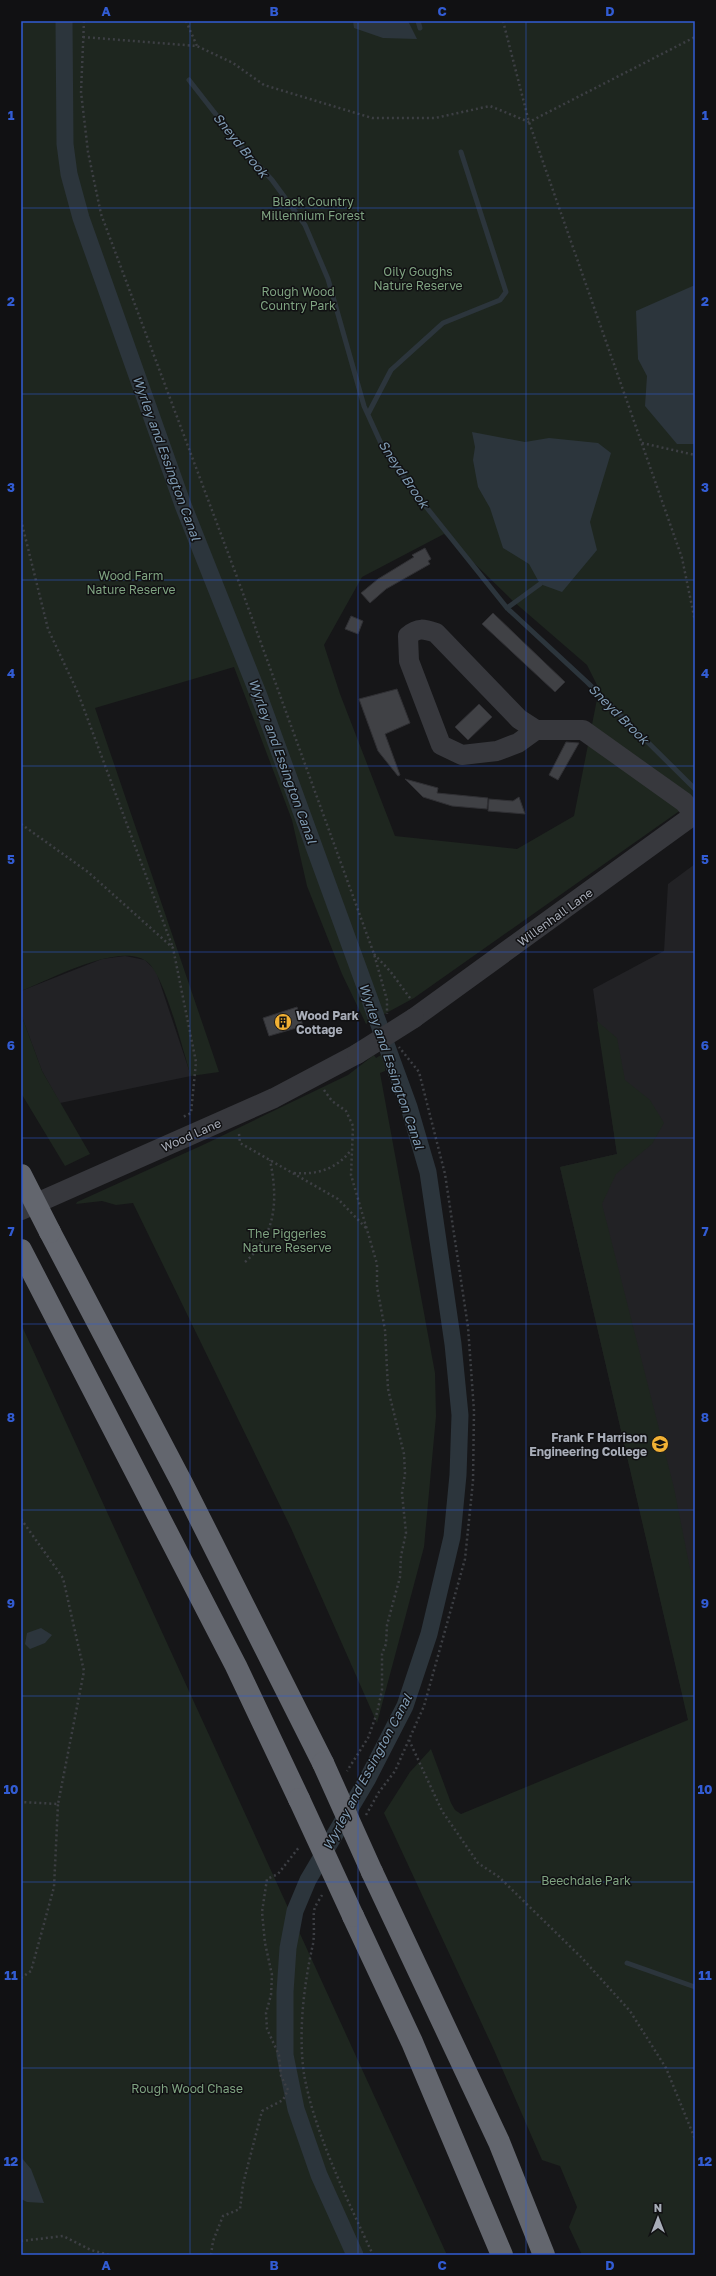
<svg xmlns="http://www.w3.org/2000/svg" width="716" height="2276" viewBox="0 0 716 2276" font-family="'Golos Text',sans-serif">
  <rect width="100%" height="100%" fill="#161618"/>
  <path fill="#222225" d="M 695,864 L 695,1749 L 560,1167 L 617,1154 L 593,989 L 664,951 L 668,884 Z
    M 125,956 L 145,960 L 156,971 L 191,1076 L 60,1103 L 42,1071 L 21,1014 L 21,991 L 102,959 Z"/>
  <path fill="#1e261f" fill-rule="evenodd" d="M 21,21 L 695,21 L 695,800 L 414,998 L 366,1024 L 342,974 L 307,886 L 292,820 L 234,667 L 95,708 L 219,1072 L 191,1076 C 183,1052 165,974 146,961 C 119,942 49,980 21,991 ZM 444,534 L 513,601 L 587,665 L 599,689 L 574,816 L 517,849 L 395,836 L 340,694 L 324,645 L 362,577 Z
    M 21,1014 L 42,1071 L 90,1154 L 65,1166 L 21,1093 Z
    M 597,1021 L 617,1038 L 625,1080 L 650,1100 L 664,1123 L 652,1144 L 616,1174 L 602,1204 L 674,1488 L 695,1594 L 695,2255 L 582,2255 L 569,2227 L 577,2207 L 560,2166 L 542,2160 L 494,2050 L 384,1813 L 410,1772 L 431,1749 L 451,1803 L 455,1810 L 461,1814 L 688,1720 L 560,1167 L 617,1154 Z
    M 386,1052 L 385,1071 L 380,1073 L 435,1373 L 436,1416 L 424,1547 L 377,1723 L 291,1528 L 133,1203 L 116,1205 L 102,1201 L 76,1204 L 77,1202 L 205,1144 L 348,1075 L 374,1055 L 376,1058 Z
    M 21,1324 L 447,2255 L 21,2255 Z"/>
  <path fill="#2c353c" d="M 353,21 L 408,21 L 417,39 L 383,38 L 354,28 Z
    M 695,285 L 695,444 L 677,444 L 645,406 L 647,376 L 638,359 L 636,311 Z
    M 472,432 L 525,442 L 549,438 L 598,443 L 611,453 L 590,522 L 597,550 L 562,592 L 540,584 L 529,564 L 503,548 L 490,508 L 478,487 L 473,460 L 475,447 Z
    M 41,1628 L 52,1635 L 45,1643 L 30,1649 L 25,1644 L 27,1633 Z
    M 21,2157 L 31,2169 L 44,2203 L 27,2202 L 21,2199 Z"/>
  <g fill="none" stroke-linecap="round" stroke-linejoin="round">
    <path stroke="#2c353c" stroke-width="5" d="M 418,21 L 420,28
      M 189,80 L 239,144 L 272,180 L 305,225 L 328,279 L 364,406 L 384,450 L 427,508 L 507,608 L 588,683 L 695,789
      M 368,414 L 391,370 L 443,323 L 500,300 L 506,292 L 461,152
      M 507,608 L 540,584
      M 627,1963 L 695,1987"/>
    <path stroke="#2c353c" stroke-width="17" d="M 64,21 L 65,144 L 69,174 L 81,218 L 183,505 L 259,696 L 409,1107 L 428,1172 L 453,1344 L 460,1415 L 458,1475 L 452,1537 L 429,1634 L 405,1706 L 367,1780 L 308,1880 L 295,1911 L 288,1948 L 285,1992 L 285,2055 L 296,2109 L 319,2175 L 355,2255"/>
  </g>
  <path fill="#404145" stroke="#303034" d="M 425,548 L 431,559 L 428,561 L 430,564 L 386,589 L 370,603 L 361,593 L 378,579 L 414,557 L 412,555 Z
    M 493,613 L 565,682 L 555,692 L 482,624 Z
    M 351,616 L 363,621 L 358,634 L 345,629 Z
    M 397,689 L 410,723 L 385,734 L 400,775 L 398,776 L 378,751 L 359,699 Z
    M 479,704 L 492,717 L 468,740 L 455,727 Z
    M 566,742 L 579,743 L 558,780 L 549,775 Z
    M 405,779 L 438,788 L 437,793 L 488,798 L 487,809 L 452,806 L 423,797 Z
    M 519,797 L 525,814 L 488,811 L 489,799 L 513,801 Z
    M 297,1007 L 303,1026 L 269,1036 L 263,1018 Z"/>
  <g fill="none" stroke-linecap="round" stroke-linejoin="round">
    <path stroke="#3d3f44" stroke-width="2.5" stroke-dasharray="2 3" stroke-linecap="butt" d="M 84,21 L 81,92 L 88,152 L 101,214 L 237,577 L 374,954 L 387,1000 L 387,1014
      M 186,21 L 197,46
      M 503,21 L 529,122 L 682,558 L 695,621
      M 83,37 L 197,46 L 233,63 L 264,85 L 372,118 L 435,118 L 490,106 L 529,122 L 695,37
      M 642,443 L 695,455
      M 21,520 L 48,629 L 78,693 L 173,948
      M 21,824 L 88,872 L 173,948 L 196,1062 L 191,1113 L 183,1117
      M 374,954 L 390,971 L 410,998
      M 324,1090 L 332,1101 L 346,1111 L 353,1126 L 351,1175 L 377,1264 L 377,1287 L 385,1330 L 388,1389 L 404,1454 L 405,1474 L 402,1493 L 406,1533 L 401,1556 L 400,1577 L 387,1625 L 386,1644 L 382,1654 L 382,1690 L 377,1713 L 368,1738 L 347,1771
      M 239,1134 L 240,1143 L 338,1199 L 366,1228
      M 294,1173 C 317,1175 337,1169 351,1150
      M 245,1262 C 277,1234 278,1199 270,1160
      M 21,1519 L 63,1578 L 84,1671 L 58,1804 L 21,1802
      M 409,1740 L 442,1811 L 478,1863 L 499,1877 L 582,1958 L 630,2011 L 666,2068 L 695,2139
      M 366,1815 L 379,1792 L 395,1771 L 424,1706 L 465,1559 L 473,1481 L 474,1411 L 468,1327 L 445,1174 L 419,1072 L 399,1047
      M 322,1895 C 320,1899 315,1905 314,1911 C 313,1922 315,1932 313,1944 C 304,1984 298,2032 304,2074 C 314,2132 348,2201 373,2255
      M 21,1978 L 31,1971 L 54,1887 L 58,1804
      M 21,2241 L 63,2236 L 91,2250 L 110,2255
      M 211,2255 L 213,2241 L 223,2216 L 240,2209 L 243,2184 L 262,2111 L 283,2100 L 288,2090 L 281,2076 L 279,2055 L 267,2029 L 266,2013 L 271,1995 L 272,1975 L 265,1943 L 262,1912 L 267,1879 L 278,1874 L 300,1846"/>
    <path stroke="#37383d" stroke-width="20" d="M 536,730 L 519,719 L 436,633 C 424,629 418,627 408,636 L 409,661 L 441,745 L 462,755 L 497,751 L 518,743 L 536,730 L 583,730 L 684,802 L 694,814
      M 414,1018 L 695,814
      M 21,1210 L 274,1098 L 357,1054"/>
    <path stroke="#63666e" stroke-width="22" d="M 50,1232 L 182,1483 L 323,1763
      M 21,1250 L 236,1666 L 299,1799
      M 372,1872 L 499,2142 L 544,2255
      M 353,1916 L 412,2042 L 502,2255"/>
    <path stroke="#37383d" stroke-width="20" d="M 357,1054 L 414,1018"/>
    <path stroke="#63666e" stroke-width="22" d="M 21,1175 L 50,1232
      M 323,1763 L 372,1872
      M 299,1799 L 353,1916"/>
  </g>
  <path fill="none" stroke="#325cd3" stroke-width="1" stroke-opacity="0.55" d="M 190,21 L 190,2255M 358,21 L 358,2255M 526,21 L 526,2255M 21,208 L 695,208M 21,394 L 695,394M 21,580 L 695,580M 21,766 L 695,766M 21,952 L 695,952M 21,1138 L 695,1138M 21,1324 L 695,1324M 21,1510 L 695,1510M 21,1696 L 695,1696M 21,1882 L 695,1882M 21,2068 L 695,2068"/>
  <defs>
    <g id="building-disc" transform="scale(0.9)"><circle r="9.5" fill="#f2b134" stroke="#111113"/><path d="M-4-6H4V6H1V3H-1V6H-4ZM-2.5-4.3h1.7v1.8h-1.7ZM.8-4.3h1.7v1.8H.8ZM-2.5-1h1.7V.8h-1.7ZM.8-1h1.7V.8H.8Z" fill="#111"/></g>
    <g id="school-disc" transform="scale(0.9)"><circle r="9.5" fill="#f2b134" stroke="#111113"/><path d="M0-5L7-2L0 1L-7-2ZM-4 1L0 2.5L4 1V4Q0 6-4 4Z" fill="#111"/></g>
  </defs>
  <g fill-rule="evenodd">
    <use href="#building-disc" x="283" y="1022"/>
    <use href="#school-disc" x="660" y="1444"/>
  </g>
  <g text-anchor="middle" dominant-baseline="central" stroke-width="3" stroke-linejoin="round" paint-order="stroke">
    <g font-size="12" fill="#7fa381" stroke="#111113">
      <text x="313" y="201">Black Country<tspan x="313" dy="14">Millennium Forest</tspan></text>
      <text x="418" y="271">Oily Goughs<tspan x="418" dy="14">Nature Reserve</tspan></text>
      <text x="298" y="291">Rough Wood<tspan x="298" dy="14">Country Park</tspan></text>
      <text x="131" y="575">Wood Farm<tspan x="131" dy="14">Nature Reserve</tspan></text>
      <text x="287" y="1233">The Piggeries<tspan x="287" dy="14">Nature Reserve</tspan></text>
      <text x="586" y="1880">Beechdale Park</text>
      <text x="187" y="2088">Rough Wood Chase</text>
    </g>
    <g font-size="12" fill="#a8adb8" stroke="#111113">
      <text transform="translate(555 917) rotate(-36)">Willenhall Lane</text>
      <text transform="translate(191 1135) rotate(-24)">Wood Lane</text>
    </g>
    <g font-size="12" font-weight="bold" fill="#a8adb8" stroke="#111113" text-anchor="start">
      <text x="296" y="1015">Wood Park<tspan x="296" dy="14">Cottage</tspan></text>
      <text x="647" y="1437" text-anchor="end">Frank F Harrison<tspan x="647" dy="14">Engineering College</tspan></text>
    </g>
    <g font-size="13" font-style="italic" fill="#7f9bb3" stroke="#111113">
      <text transform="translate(241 145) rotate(51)">Sneyd Brook</text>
      <text transform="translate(167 458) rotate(70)">Wyrley and Essington Canal</text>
      <text transform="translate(404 474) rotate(56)">Sneyd Brook</text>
      <text transform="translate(619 714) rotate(45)">Sneyd Brook</text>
      <text transform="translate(283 761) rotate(70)">Wyrley and Essington Canal</text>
      <text transform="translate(392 1066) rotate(71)">Wyrley and Essington Canal</text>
      <text transform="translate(367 1772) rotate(-62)">Wyrley and Essington Canal</text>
    </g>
  </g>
  <rect width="716" height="2276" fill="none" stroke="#111113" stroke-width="44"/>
  <g transform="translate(658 2218)" stroke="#111113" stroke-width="3" paint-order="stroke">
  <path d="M0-3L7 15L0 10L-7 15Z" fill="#a8adb8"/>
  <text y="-6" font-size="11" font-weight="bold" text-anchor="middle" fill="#a8adb8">N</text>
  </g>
  <rect x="22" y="22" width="672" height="2232" fill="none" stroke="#325cd3" stroke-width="1.5"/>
  <g font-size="13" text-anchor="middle" font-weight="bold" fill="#325cd3">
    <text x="106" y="16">A</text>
    <text x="274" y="16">B</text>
    <text x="442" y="16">C</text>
    <text x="610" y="16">D</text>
    <text x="11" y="120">1</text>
    <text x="705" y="120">1</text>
    <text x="11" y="306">2</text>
    <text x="705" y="306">2</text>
    <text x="11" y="492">3</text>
    <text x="705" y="492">3</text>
    <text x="11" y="678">4</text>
    <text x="705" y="678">4</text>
    <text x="11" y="864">5</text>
    <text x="705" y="864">5</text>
    <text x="11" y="1050">6</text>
    <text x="705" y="1050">6</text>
    <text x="11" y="1236">7</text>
    <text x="705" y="1236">7</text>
    <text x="11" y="1422">8</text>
    <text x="705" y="1422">8</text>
    <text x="11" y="1608">9</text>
    <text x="705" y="1608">9</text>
    <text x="11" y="1794">10</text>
    <text x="705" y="1794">10</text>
    <text x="11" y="1980">11</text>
    <text x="705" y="1980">11</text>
    <text x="11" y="2166">12</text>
    <text x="705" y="2166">12</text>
    <text x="106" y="2270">A</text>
    <text x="274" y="2270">B</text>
    <text x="442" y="2270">C</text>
    <text x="610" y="2270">D</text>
  </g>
</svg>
